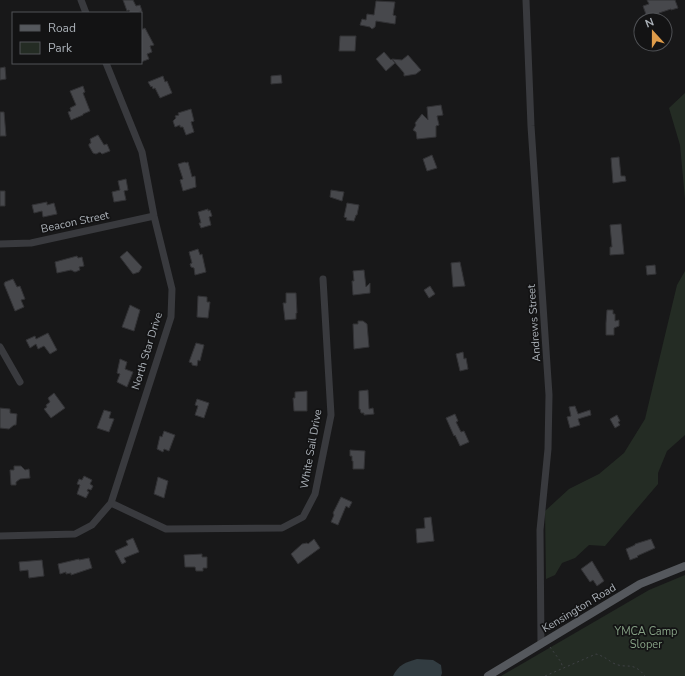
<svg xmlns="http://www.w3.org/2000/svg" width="685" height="676" viewBox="0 0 685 676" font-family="'Nunito Sans',sans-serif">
  <rect width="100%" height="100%" fill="#181819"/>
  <path fill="#242c24" d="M 685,93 L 685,199 L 680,145 L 669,108 Z
    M 685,271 L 685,435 L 667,451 L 658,473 L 658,484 L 605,546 L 589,545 L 575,558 L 562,563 L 555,575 L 546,579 L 545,511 L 569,489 L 599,474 L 624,453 L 645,419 L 677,285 Z
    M 685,575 L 685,676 L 501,676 L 649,590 Z"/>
  <path fill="#323c41" d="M 417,659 L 433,660 L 441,665 L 442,673 L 441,676 L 393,676 C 398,665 406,662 417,659 Z"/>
  <path fill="#47484c" stroke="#323235" d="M 123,0 L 133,0 L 136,6 L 140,5 L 142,11 L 137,13 L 130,13 L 129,10 L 127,11 Z
    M 647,0 L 675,0 L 678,8 L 671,10 L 671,9 L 659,13 L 659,16 L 657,18 L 648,20 L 643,6 L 649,4 Z
    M 376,1 L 395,2 L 393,15 L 396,16 L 395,24 L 376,21 L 375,27 L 372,29 L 370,27 L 360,25 L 362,19 L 366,20 L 367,14 L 374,15 Z
    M 145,28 L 154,45 L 150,46 L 152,52 L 147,54 L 149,59 L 141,62 L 141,30 Z
    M 340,36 L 356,36 L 355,51 L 339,51 Z
    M 384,52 L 391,60 L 392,59 L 395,63 L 386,71 L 376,59 Z
    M 408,55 L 421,70 L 416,74 L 404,76 L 404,73 L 392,59 L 402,60 Z
    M 5,67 L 6,79 L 0,80 L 0,68 Z
    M 281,75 L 282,83 L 271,84 L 271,76 Z
    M 163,76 L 165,82 L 167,81 L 172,93 L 160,98 L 155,88 L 153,89 L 152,86 L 151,87 L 148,82 Z
    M 83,86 L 85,92 L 83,93 L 90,111 L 83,114 L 83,115 L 71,120 L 68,112 L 71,111 L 70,108 L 76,105 L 70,91 Z
    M 441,105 L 443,115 L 437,116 L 439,125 L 436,126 L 436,137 L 417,139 L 416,132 L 413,130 L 416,125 L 415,123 L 422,114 L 428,120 L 427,107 Z
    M 191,109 L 194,121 L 191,122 L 194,132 L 186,135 L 183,127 L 180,127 L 180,125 L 175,127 L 173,121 L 176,118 L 175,116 L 179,115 L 178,113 Z
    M 0,112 L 4,112 L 6,136 L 0,136 Z
    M 98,135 L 104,145 L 107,144 L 110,151 L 102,154 L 100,152 L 96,154 L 93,153 L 89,146 L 89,144 L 91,143 L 90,139 Z
    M 432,155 L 437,168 L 427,171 L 423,159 Z
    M 619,157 L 621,176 L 625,176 L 626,181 L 613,183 L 611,158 Z
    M 185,162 L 186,163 L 188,162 L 192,177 L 195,176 L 196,187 L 183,191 L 180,180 L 183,179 L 178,164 Z
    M 126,179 L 128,190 L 124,191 L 126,200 L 114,202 L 112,192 L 120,190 L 118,181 Z
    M 331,190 L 344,192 L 342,201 L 330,197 Z
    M 0,191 L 5,191 L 5,206 L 0,206 Z
    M 47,202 L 47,205 L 54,203 L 57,214 L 43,217 L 42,211 L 34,213 L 32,205 Z
    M 347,203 L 359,205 L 357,215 L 356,215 L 354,221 L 346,220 L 347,218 L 344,217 Z
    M 208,209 L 208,211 L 210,210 L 212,216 L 209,217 L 211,225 L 201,228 L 199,223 L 201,223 L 198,212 Z
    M 621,224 L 624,254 L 610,255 L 610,247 L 612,247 L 610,225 Z
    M 198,249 L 200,255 L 202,254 L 206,272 L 195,275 L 194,268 L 191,267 L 190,264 L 192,263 L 189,252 Z
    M 127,251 L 142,267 L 139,272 L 133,274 L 120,257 Z
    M 77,256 L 78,258 L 82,257 L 84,266 L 79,267 L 80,270 L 75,272 L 71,270 L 57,273 L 55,262 Z
    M 460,262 L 465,286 L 453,287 L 451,263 Z
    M 655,265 L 656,274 L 647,275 L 646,266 Z
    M 364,270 L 366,287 L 370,283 L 370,293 L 353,295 L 352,281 L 354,281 L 353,271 Z
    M 13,279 L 17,287 L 20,286 L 25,299 L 21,300 L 24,307 L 15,311 L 4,284 L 5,282 Z
    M 430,286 L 435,294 L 429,298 L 424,290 Z
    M 286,293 L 296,293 L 297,313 L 296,313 L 296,319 L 285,320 L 283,303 L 286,303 Z
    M 198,296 L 207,297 L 207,302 L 210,302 L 208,318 L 197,317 Z
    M 130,305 L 140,310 L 134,331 L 122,327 Z
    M 607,310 L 613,310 L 613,314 L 615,314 L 615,321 L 619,320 L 619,326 L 614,328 L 614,335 L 606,335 L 606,323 Z
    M 358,321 L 363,321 L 367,324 L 369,347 L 354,349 L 353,324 L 358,324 Z
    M 48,333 L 57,350 L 50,354 L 44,346 L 38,349 L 36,344 L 30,348 L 26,340 L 35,336 L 36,339 Z
    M 196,343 L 204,345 L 200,361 L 198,360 L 197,366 L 192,365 L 192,363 L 189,362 Z
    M 463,352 L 464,359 L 466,358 L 468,369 L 460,371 L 456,354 Z
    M 120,359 L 127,362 L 125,369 L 133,372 L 127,387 L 117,382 L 120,374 L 117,373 Z
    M 368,390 L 369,409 L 373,408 L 374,414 L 364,415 L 364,413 L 361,413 L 360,409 L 359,409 L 359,391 Z
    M 307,391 L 307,411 L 294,411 L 293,398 L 295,398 L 295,392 Z
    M 54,393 L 65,408 L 51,418 L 44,409 L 47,407 L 46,405 L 50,402 L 48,398 Z
    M 197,399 L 209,403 L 204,418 L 195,415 L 198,406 L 195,405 Z
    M 575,406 L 578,414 L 590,410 L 591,415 L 578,419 L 580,425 L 570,428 L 567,417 L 571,416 L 569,407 Z
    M 0,408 L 10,409 L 10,413 L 17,414 L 16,425 L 14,425 L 9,429 L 0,428 Z
    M 104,410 L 111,412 L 109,418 L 114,419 L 109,432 L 97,428 Z
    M 455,414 L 458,421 L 456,422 L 461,432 L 464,431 L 469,442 L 460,446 L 455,435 L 454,436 L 446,418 Z
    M 617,415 L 620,421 L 618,422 L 620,425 L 615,428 L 610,419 Z
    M 164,431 L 175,435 L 169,451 L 164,449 L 163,452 L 157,449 L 160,436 L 162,437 Z
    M 350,450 L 365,451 L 364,469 L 353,469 L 353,461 L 352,461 L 352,456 L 350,456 Z
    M 14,466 L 21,466 L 25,470 L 29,469 L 30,478 L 20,479 L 16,482 L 16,485 L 11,485 L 10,470 L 14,470 Z
    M 84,476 L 92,480 L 90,484 L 93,486 L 91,490 L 88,489 L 87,491 L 89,492 L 86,498 L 77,494 L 80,485 L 77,484 L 79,479 L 82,480 Z
    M 158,477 L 168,481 L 164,498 L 154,494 Z
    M 341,497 L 352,502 L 349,508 L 346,506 L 338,525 L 331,522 L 334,515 L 333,513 Z
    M 431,517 L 434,541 L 417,543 L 416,529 L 425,528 L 424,518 Z
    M 133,538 L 139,552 L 124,558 L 126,562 L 122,564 L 115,551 L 128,545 L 126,541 Z
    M 314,539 L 320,548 L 298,564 L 291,554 L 302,544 L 307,543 L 308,544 Z
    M 651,539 L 655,548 L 637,556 L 638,557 L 630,560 L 626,549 L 635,545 L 635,544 Z
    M 202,554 L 202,557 L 207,557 L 207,568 L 203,568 L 203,571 L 196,571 L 195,567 L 185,567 L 184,555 Z
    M 89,558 L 92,568 L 71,575 L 71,573 L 66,574 L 66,572 L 60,574 L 58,564 L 79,559 L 79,560 Z
    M 42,560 L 44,576 L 29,578 L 28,570 L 20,571 L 19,562 Z
    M 592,561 L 604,581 L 597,586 L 593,580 L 590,582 L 581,569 Z"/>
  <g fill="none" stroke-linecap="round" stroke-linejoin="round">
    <path stroke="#3f4145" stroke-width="1" stroke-dasharray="2 3" stroke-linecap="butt" d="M 550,647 L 561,662 L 563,668
      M 545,676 L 596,654 C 603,656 607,659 613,663 C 627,670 632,660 645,676"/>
    <path stroke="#393a3e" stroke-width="7" d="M 81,0 L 86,13
      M 526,0 L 531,126 L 549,395 L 548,449 L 540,530 L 541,644
      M 0,244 L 31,243 L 154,216
      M 0,347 L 20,382
      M 111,503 L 166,529 L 282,528 L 303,517 L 315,494 L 331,415 L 323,279
      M 0,536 L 75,534 L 92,525 L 111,503 L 171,317 L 172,289 L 154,216 L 142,152 L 106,63"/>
    <path stroke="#55585d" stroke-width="8" d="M 488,676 L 640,584 L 685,566"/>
  </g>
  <g text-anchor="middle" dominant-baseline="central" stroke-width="3.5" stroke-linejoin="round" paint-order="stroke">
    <g font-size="11" fill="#abb1b8" stroke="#131314">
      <text transform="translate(75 222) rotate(-12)">Beacon Street</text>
      <text transform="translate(534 323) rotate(-94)">Andrews Street</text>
      <text transform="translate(147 351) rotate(-73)">North Star Drive</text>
      <text transform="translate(311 449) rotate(-80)">White Sail Drive</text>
      <text transform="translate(579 608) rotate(-31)">Kensington Road</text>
    </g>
    <g font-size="11" fill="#86a185" stroke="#131314">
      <text x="646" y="631">YMCA Camp<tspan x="646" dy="13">Sloper</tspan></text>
    </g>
  </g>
  <rect x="12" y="12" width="130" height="52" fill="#131314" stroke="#505256"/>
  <rect x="20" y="25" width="20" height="6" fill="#55585d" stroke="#505256"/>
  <text x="48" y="32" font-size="12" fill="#abb1b8">Road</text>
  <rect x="20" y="42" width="20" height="12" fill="#242c24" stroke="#505256"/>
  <text x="48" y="52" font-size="12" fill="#abb1b8">Park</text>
  <g transform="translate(653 32) rotate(339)"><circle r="19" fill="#131314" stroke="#505256"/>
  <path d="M0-3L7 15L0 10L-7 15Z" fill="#df9c4a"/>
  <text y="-6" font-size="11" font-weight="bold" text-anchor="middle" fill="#abb1b8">N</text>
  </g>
</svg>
